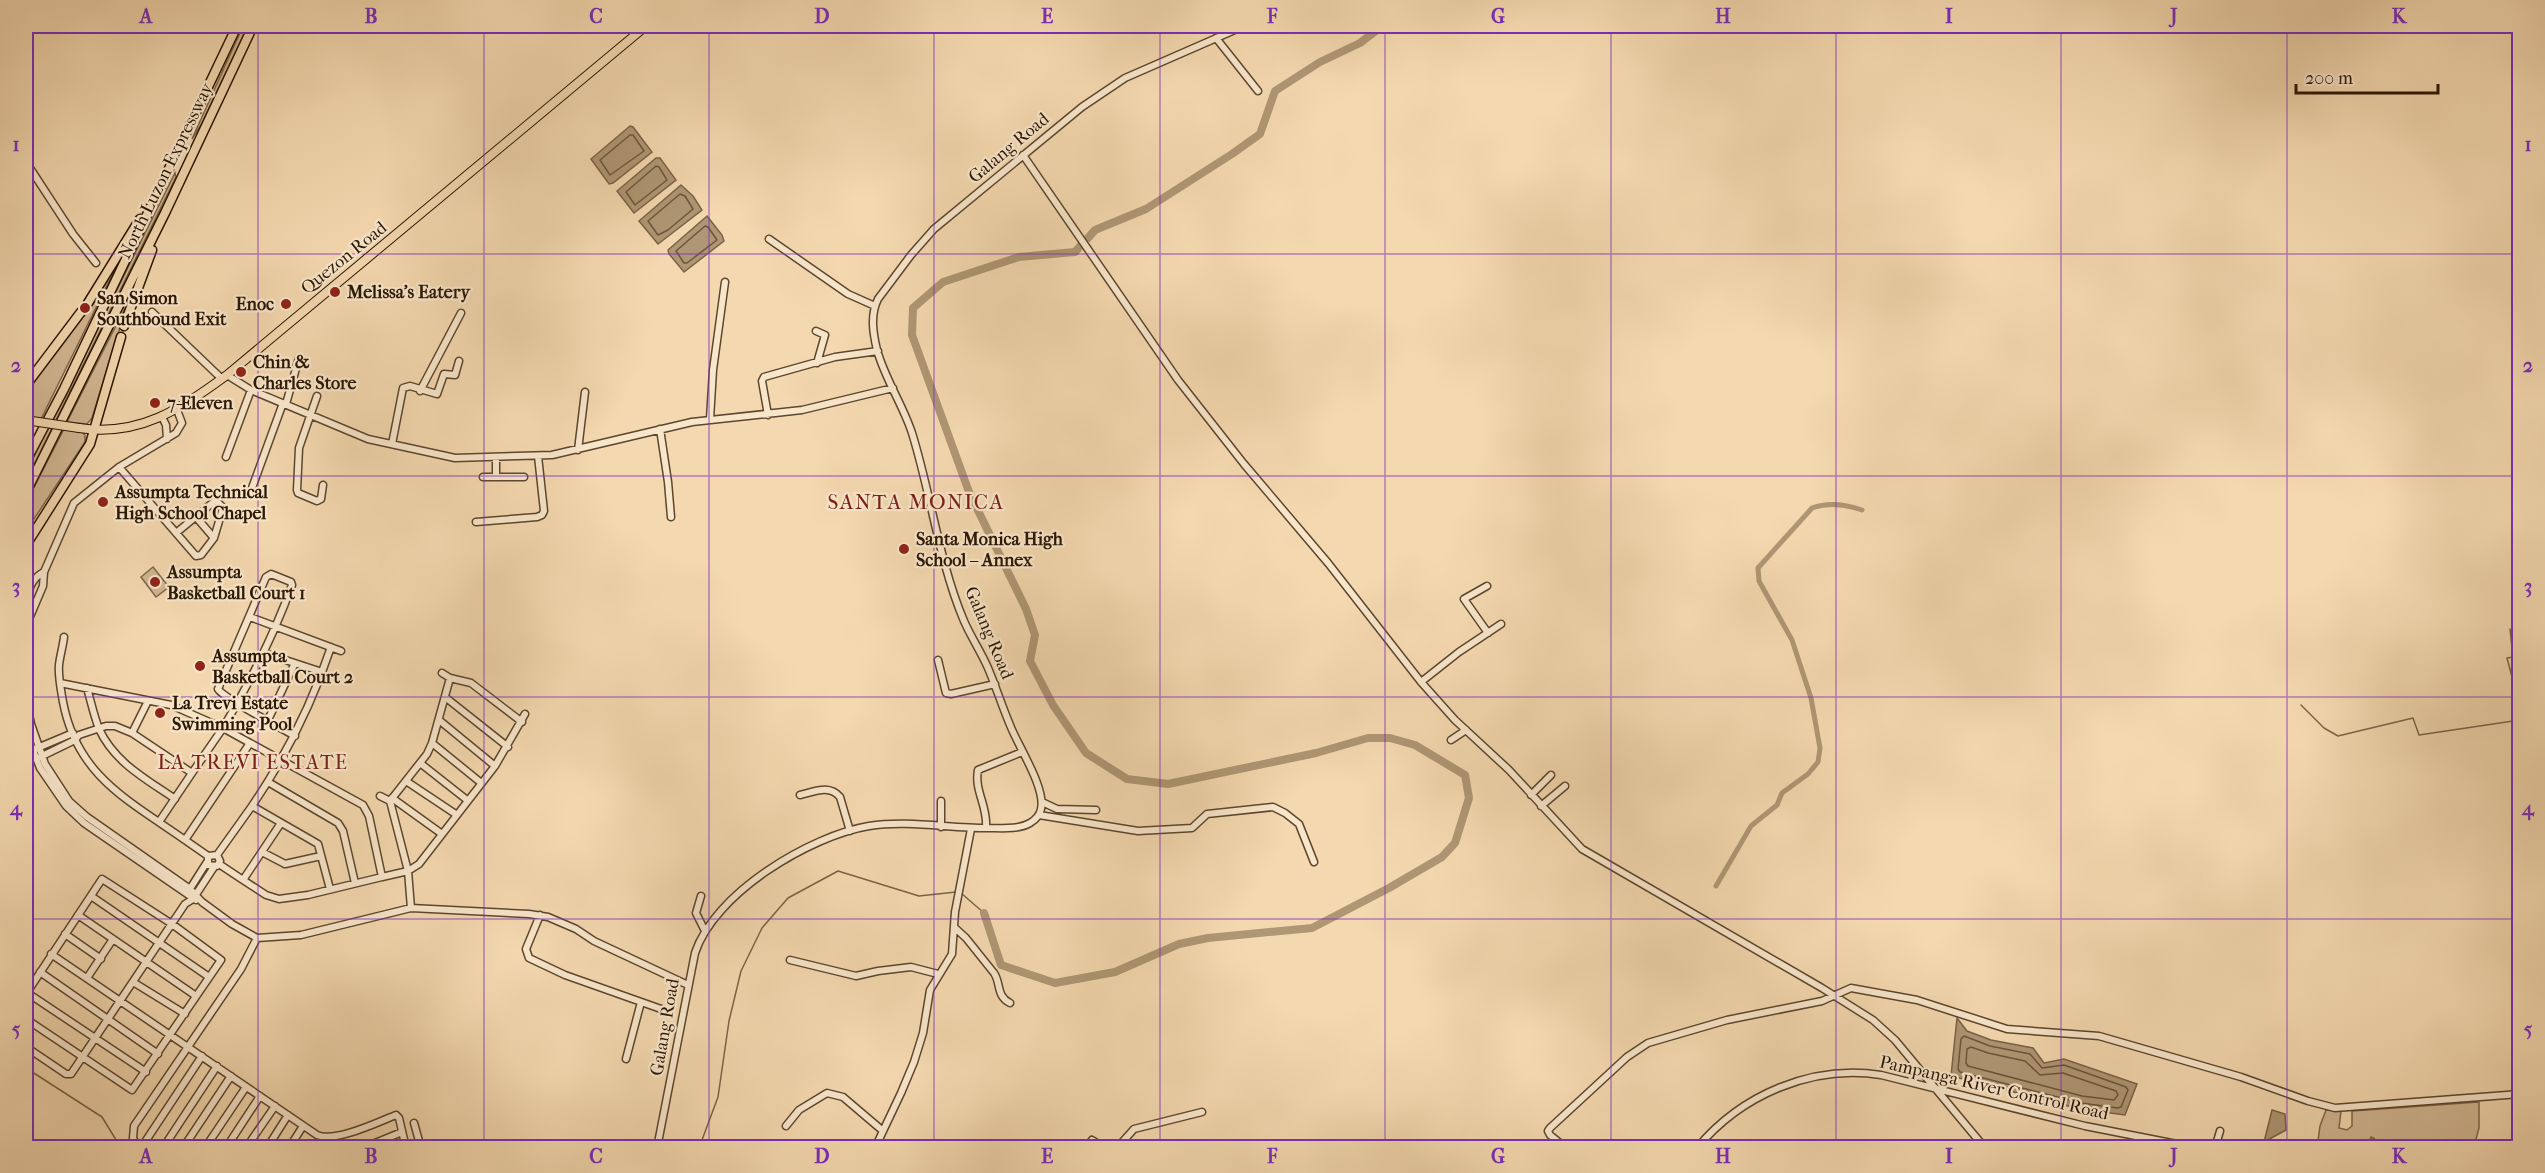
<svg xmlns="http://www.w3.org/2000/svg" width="2545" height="1173" viewBox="0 0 2545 1173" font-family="'IM FELL French Canon',serif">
  <rect width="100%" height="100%" fill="#f4d8af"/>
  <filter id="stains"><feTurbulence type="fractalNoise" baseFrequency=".00333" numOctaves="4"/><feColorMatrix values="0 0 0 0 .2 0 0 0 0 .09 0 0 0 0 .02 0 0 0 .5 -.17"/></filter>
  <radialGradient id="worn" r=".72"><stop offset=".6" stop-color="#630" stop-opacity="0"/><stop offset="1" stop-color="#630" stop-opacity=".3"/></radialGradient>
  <path fill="#d2b792" stroke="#7e664a" stroke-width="1.5" d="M 243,26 L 248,26 L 201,125 L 192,139 Z
    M 175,173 L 176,177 L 26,481 L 26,472 Z
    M 124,251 L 41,419 L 26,417 L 26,393 L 95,301 Z
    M 128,302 L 92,418 L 87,424 L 67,422 Z
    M 64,429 L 82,432 L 85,435 L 85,442 L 26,531 L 26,503 Z
    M 153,567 L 169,587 L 156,597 L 141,577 Z
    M 2479,1102 L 2479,1128 L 2475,1143 L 2478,1147 L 2370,1147 L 2372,1139 L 2375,1139 L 2371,1137 L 2367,1147 L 2317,1148 L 2320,1126 L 2326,1110 L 2341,1111 L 2339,1128 L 2347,1130 L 2352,1126 L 2352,1111 Z"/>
  <path fill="#af9674" stroke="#7a6346" stroke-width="1.5" d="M 630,126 L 633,127 L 652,152 L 613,183 L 609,184 L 591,159 Z
    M 656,158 L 660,158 L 676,180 L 634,213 L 617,191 Z
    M 681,185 L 693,196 L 702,210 L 658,244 L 639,221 Z
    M 707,216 L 722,235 L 724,241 L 684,272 L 669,254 L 668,250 Z
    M 1957,1018 L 1967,1031 L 1991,1040 L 2033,1048 L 2044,1063 L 2064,1059 L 2137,1084 L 2125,1115 L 2080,1109 L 1951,1076 Z
    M 2272,1110 L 2285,1114 L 2286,1130 L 2264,1142 Z"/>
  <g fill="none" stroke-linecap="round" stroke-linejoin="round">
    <path stroke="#6c563b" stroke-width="1.5" d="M 630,135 L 633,135 L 644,151 L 610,175 L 600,160 Z
      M 656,166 L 659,167 L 667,180 L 635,205 L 626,192 Z
      M 680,194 L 685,196 L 693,209 L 668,230 L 658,235 L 648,221 Z
      M 705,226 L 708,227 L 717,240 L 687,263 L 684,263 L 676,251 Z
      M 1964,1036 L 1990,1046 L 2030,1054 L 2042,1068 L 2064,1065 L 2126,1087 L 2128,1090 L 2121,1107 L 2118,1108 L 2081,1103 L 1960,1072 L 1958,1069 L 1961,1039 Z
      M 1971,1047 L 1988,1053 L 2025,1061 L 2040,1075 L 2063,1073 L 2116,1091 L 2118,1095 L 2114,1100 L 2082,1096 L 1968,1066 L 1966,1063 L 1967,1049 Z"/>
    <path stroke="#7a6346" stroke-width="1.5" d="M 2510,629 L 2513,657 L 2507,658 L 2520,707
      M 2301,705 L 2324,728 L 2338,736 L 2413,718 L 2419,735 L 2520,720
      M 961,893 L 984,913
      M 26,1068 L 102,1117 L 121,1148
      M 699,1148 L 718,1097 L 729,1021 L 741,971 L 762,928 L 788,898 L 838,871 L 919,896 L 956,892"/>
    <path stroke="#af9674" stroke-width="5" d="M 1716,886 L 1751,826 L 1777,805 L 1782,793 L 1808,774 L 1818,762 L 1820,748 L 1811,698 L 1792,640 L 1759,581 L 1758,568 L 1812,508 C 1828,502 1845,504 1862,510"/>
    <path stroke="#af9674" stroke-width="8" d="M 1088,238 L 1095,230 L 1146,209 L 1232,154 L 1260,134 L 1275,91 L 1320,62 L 1360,43 L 1382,26
      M 984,913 L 1001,965 L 1055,983 L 1115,972 L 1179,944 L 1208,938 L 1312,928 L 1389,888 L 1442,857 L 1455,843 L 1469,798 L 1465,775 L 1415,745 L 1390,738 L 1368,738 L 1316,753 L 1168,784 L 1127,779 L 1086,753 L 1053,705 L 1030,661 L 1035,635 L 1026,609 L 969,492 L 912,335 L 913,308 L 943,282 L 1019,257 L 1075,252 L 1082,244"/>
    <g stroke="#5c462d" stroke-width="9">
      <path id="minor" d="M 1216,38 L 1258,91
        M 1023,155 L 1178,380 L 1244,464 L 1328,563 L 1421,682 L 1455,720 L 1509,770 L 1582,849 L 1822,988 L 1873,1020 L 1895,1040 L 1985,1148
        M 26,162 L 73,234 L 96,263
        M 769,239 L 848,294 L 875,306
        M 152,312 L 222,379
        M 816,331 L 825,335 L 817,363
        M 227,375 L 251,390 L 368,439 L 455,458 L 552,455 L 692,422 L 802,410 L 893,388
        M 420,391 L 461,313
        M 317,396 L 299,448 L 297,490 L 298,493 L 317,501 L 321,499 L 323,485
        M 286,404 L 299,358
        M 768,415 L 762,381 L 764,377 L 835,357 L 878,351
        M 162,417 L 166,425 L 167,439
        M 710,419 L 713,370 L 725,282
        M 660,429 L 668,482 L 671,517
        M 392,444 L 403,388 L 410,386 L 437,394 L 444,374 L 455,375 L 459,361
        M 578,450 L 585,392
        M 226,457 L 251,390
        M 496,458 L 496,477
        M 119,467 L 196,556 L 201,555 L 214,538 L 223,508 L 216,500 L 176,533
        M 483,477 L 524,477
        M 252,488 L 283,403
        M 196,517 L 214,538
        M 476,522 L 537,517 L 542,515 L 544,511 L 538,456
        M 1487,586 L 1464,599 L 1488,633
        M 26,600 C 29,588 33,577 44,572
        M 250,617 L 341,651
        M 26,626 L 43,586 L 44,572 L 74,503 L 119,467 L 176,433 L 182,423 L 177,410
        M 64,637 C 63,646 60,656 59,665 C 58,677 61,690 63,702 C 77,776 128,800 185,840
        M 264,653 L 322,672
        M 938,660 L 946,693 L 951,694 L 995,684
        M 442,673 L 450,678 L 471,683 L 522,722
        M 1421,682 L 1459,652 L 1501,624
        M 60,683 L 171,705 L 223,728 C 250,682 274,635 292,585 L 291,582 L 271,574 L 266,577 L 218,689 C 223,698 281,728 295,736
        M 87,688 C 91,702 94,716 99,729 C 115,763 146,779 175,799
        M 445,697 L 508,747
        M 26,700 L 31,724 L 45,764 L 69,801 L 87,817 L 190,889 L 202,902 L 232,924 L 257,938 L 301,935 L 411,908 L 529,914 L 548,917 L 576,929 L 594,941 L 688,985
        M 268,720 L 294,665
        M 439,720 L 495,766
        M 26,732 L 40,768 L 66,806 L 84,823 L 196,900
        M 132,733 L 148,701
        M 1451,740 L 1466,730
        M 250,743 L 363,805 L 369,816 L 382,877 L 308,895 L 279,899 L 266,895 L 243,880 L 281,823
        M 432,743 L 480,782
        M 35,749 L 73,733
        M 36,759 L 75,740 L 79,735 L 106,726 L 115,726 L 132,733 L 192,773 L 223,728 L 250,743 L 185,840 L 208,856 L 217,855 L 220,861 L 217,866 L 208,865 L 208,856
        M 420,763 L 467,800
        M 406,781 L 457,815
        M 268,782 L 338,823 L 343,831 L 355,883
        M 800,795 C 814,792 829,784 840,797 L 850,831
        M 1531,795 L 1551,775
        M 380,796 L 390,801
        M 392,798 L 442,834
        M 1042,802 L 1057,809 L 1096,810
        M 1541,806 L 1565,786
        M 1039,815 L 1138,831 L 1192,828 L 1207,814 L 1273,807 L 1285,813 L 1299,824 L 1314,862
        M 159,822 L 192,773
        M 941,827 L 941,801
        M 986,828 C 988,806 974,791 978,770 L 1022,752
        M 262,852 L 285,864 L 321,856
        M 217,855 L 252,806
        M 219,864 L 243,880
        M 382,877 L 408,871 L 419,864 L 495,766 L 525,714
        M 330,889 L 318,844 L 252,806 C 286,756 312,704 331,647
        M 188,892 L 207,862
        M 91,896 L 209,977
        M 701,896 L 696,913 L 704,929
        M 411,908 L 408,871 L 390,801 L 427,754 L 432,743 L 450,678
        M 78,915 L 196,996
        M 540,915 L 526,949 L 529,958 L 565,975 L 661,1009
        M 954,927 L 966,938 L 994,973 C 1001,983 996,996 1010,1003
        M 65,934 L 101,959
        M 51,954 L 317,1135 C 335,1143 378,1122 396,1115 L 399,1118 L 406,1148
        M 790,960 L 856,976 L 878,971 L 911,967 L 938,974
        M 40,972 L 158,1054
        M 87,978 L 113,939
        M 133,982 L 185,1014
        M 26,992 L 146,1072
        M 26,994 L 102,879 L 172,924 L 221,960 L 132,1090 L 26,1019
        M 26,1047 L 66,1074 L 71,1074 L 185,904 L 193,899 L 214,867
        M 626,1059 L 641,1002
        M 414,1123 L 421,1148
        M 786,1126 L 799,1110 L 827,1093 L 843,1097 L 883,1131
        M 294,1141 L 304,1148
        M 138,1148 L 133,1138 L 134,1126 L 241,969 L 257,938
        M 141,1148 L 202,1056
        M 163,1148 L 217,1066
        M 183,1148 L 231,1076
        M 205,1148 L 246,1087
        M 226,1148 L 260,1096
        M 246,1148 L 275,1106
        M 267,1148 L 288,1115
        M 289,1148 L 303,1126
        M 363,1148 L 402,1132
        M 657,1148 L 695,953 C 714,894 809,836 869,826 C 907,820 948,828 987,828 C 1000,828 1018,830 1030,823 C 1035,820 1040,815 1041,809 C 1046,788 1018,746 1010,725 C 1002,706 996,687 988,668 C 981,652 971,637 964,621 C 939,562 931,494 912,433 C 903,405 885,379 877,350 C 873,333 870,315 878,299 L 911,255 L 934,229 L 1082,107 L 1125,78 L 1244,26
        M 875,1148 L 901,1093 L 914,1062 L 923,1033 L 930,990 L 952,954 L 955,912 L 971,829
        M 1086,1148 L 1092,1140 L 1105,1148
        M 1117,1148 L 1134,1129 L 1202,1112
        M 1566,1148 L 1550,1135 L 1548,1131 L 1550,1128 L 1627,1057 L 1648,1043 L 1727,1020 L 1822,1001 L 1851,988 L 1917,1000 L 2007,1029 L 2099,1036 L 2241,1077 L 2308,1101 L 2335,1108 L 2520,1094
        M 1697,1148 C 1741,1095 1812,1064 1881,1075 L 2085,1126 L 2197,1148
        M 2215,1148 L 2220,1131"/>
    </g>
    <g stroke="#2a1602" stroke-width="10">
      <path id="major" d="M 79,428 C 140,437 180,409 227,375 L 646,26"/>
    </g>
    <g stroke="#2a1602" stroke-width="11">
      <path id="highway" d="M 88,303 L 140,219
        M 124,326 L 152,250
        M 26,385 L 81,312
        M 26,461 L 64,389 L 237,26
        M 26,492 L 165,213 L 253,26
        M 26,545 L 90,444 L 121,337"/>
    </g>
    <use href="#minor" stroke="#f8e6cb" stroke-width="6"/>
    <use href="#major" stroke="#f4d8af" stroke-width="8"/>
    <use href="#highway" stroke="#f4d8af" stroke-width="8"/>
    <g stroke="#2a1602" stroke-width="10" stroke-linecap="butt">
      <path id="major-bridge" d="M 32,421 L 79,428"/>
    </g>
    <use href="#major-bridge" stroke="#f4d8af" stroke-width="8"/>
  </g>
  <path fill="none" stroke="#7b2cbf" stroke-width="1.5" stroke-opacity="0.55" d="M 258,26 L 258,1148M 484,26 L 484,1148M 709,26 L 709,1148M 934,26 L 934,1148M 1160,26 L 1160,1148M 1385,26 L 1385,1148M 1611,26 L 1611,1148M 1836,26 L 1836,1148M 2061,26 L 2061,1148M 2287,26 L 2287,1148M 26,254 L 2520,254M 26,476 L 2520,476M 26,697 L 2520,697M 26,919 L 2520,919"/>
  <g fill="#8f2418" stroke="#f8e6cb" stroke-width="2">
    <circle cx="335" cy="292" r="6"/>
    <circle cx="286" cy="304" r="6"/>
    <circle cx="85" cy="308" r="6"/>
    <circle cx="241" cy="372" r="6"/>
    <circle cx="155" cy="403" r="6"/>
    <circle cx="103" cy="502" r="6"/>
    <circle cx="904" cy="549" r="6"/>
    <circle cx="155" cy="582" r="6"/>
    <circle cx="200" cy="666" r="6"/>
    <circle cx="160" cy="713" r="6"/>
  </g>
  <g text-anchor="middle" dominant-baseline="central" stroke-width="4.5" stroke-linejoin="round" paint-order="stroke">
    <g font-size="18" fill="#2a1602" stroke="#f8e6cb">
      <text transform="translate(1009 148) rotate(-40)">Galang Road</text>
      <text transform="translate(166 171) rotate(-64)">North Luzon Expressway</text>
      <text transform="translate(344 258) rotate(-39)">Quezon Road</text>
      <text transform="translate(989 633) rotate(67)">Galang Road</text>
      <text transform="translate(665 1027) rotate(-80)">Galang Road</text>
      <text transform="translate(1994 1088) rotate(13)">Pampanga River Control Road</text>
    </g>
    <g font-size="18" font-weight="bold" fill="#2a1602" stroke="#f8e6cb" text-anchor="start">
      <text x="347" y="292">Melissa's Eatery</text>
      <text x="97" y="298">San Simon<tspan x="97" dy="21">Southbound Exit</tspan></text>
      <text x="274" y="304" text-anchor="end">Enoc</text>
      <text x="253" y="362">Chin &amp;<tspan x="253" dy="21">Charles Store</tspan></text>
      <text x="167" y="403">7-Eleven</text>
      <text x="115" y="492">Assumpta Technical<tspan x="115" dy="21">High School Chapel</tspan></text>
      <text x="916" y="539">Santa Monica High<tspan x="916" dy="21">School – Annex</tspan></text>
      <text x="167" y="572">Assumpta<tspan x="167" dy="21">Basketball Court 1</tspan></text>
      <text x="212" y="656">Assumpta<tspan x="212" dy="21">Basketball Court 2</tspan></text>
      <text x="172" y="703">La Trevi Estate<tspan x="172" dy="21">Swimming Pool</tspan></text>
    </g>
    <g font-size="20" letter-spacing="1.5" fill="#7a1f14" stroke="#f8e6cb">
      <text x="253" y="762">LA TREVI ESTATE</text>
    </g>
    <g font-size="21" letter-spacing="1.5" fill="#7a1f14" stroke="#f8e6cb">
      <text x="916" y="502">SANTA MONICA</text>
    </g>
  </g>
  <rect width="2545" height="1173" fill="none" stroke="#f4d8af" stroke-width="66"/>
  <path d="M2296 84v9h142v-9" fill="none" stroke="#2a1602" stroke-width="3"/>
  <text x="2305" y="84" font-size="18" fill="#2a1602" stroke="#f8e6cb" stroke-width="4.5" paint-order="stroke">200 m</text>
  <rect x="33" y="33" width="2479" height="1107" fill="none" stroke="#7b2cbf" stroke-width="2"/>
  <g font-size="20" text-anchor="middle" font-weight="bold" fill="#7b2cbf">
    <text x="146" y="23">A</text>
    <text x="371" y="23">B</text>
    <text x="596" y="23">C</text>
    <text x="822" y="23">D</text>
    <text x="1047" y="23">E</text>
    <text x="1272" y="23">F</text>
    <text x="1498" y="23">G</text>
    <text x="1723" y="23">H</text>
    <text x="1949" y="23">I</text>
    <text x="2174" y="23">J</text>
    <text x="2399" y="23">K</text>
    <text x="16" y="151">1</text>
    <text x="2528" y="151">1</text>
    <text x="16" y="372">2</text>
    <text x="2528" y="372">2</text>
    <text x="16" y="593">3</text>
    <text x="2528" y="593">3</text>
    <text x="16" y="815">4</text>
    <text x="2528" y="815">4</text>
    <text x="16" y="1036">5</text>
    <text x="2528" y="1036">5</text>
    <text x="146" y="1163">A</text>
    <text x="371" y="1163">B</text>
    <text x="596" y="1163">C</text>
    <text x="822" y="1163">D</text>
    <text x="1047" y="1163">E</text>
    <text x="1272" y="1163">F</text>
    <text x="1498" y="1163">G</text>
    <text x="1723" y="1163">H</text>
    <text x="1949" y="1163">I</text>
    <text x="2174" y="1163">J</text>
    <text x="2399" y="1163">K</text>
  </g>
  <rect width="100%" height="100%" filter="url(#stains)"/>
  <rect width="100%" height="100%" fill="url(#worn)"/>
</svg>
